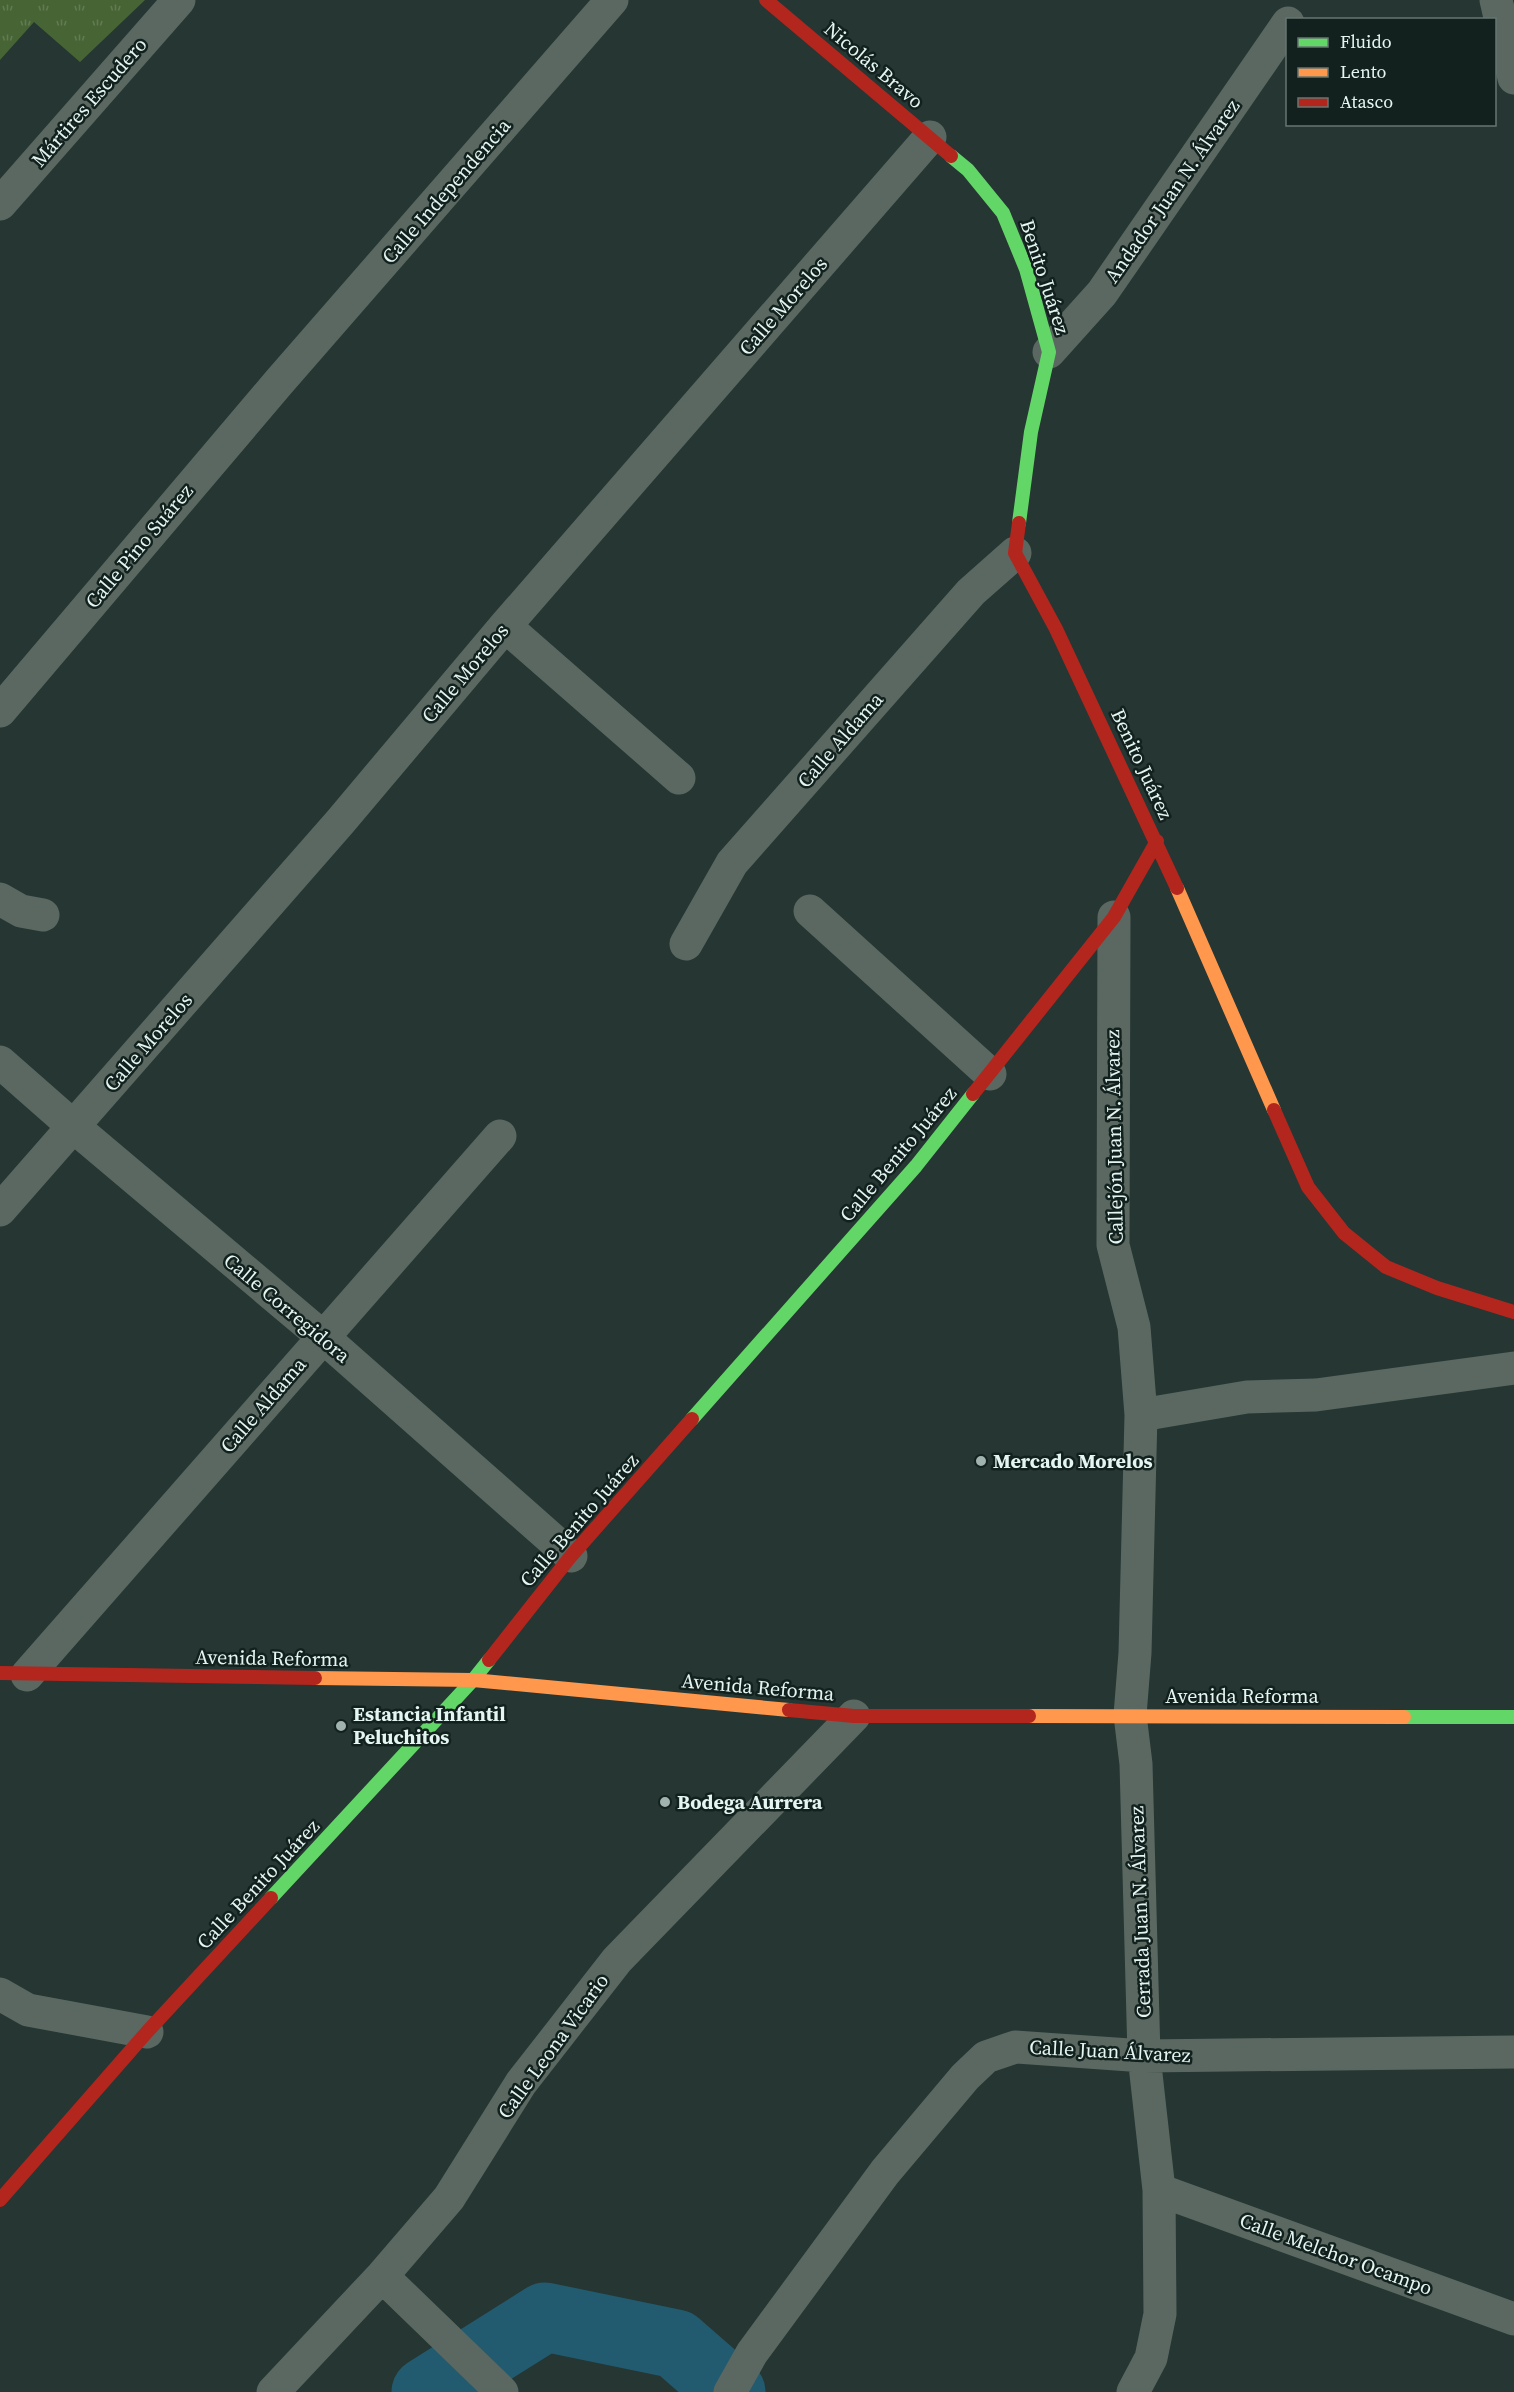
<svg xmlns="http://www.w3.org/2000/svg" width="1514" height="2392" viewBox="0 0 1514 2392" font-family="'Source Serif 4',serif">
  <defs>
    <pattern id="grass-tufts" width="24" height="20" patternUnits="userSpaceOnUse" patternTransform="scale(1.5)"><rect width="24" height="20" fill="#476434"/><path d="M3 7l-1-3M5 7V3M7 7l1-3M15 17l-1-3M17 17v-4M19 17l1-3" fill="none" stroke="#617b52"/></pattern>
  </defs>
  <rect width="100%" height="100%" fill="#253633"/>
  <path fill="url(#grass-tufts)" d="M 0,0 L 145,0 L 80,62 L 34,22 L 0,60 Z"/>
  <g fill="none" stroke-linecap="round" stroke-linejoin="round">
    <path stroke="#225b6f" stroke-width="69" d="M 426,2392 L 545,2317 L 676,2344 L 731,2392"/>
    <path stroke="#5a6861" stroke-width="33" d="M 1496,0 L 1514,78
      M 0,204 L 179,0
      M 1049,352 L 1102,293 L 1288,23
      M 505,626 L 679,778
      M 0,711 L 279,382 L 612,0
      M 0,899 L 21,911 L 43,915
      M 810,911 L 990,1074
      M 1114,917 L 1113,1245 L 1134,1327 L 1141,1415 L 1135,1653 L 1130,1715 L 1136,1764 L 1144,2056 L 1159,2190 L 1160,2314 L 1151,2358 L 1133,2392
      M 686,944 L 732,863 L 971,592 L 1015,553
      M 0,1062 L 74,1127 L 323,1337 L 571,1556
      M 0,1210 L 340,822 L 505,626 L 930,137
      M 1141,1415 L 1247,1397 L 1316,1395 L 1514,1368
      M 27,1675 L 500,1136
      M 0,1994 L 28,2010 L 147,2032
      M 1159,2190 L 1514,2319
      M 382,2276 L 502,2392
      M 273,2392 L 382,2276 L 449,2198 L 521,2083 L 617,1960 L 854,1716
      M 730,2392 L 752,2353 L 885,2172 L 965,2077 L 986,2057 L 1015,2047 L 1144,2056 L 1514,2052"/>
    <path stroke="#63d668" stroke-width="14" d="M 951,156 L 968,170 L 1003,213 L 1026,269 L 1049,352 L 1031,432 L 1019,523
      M 692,1419 L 916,1166 L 973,1094
      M 1404,1717 L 1514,1717
      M 271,1898 L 473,1680 L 489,1660"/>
    <path stroke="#ff974d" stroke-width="14" d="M 1177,888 L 1274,1110
      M 315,1678 L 473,1680 L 789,1710
      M 1029,1716 L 1404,1717"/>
    <path stroke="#b3261e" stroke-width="14" d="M 766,0 L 951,156
      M 1019,523 L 1015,553 L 1056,629 L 1177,888
      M 973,1094 L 1114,917 L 1157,841
      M 1274,1110 L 1308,1187 L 1344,1233 L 1386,1267 L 1437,1288 L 1514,1312
      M 489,1660 L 571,1556 L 692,1419
      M 0,1673 L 315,1678
      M 789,1710 L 854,1716 L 1029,1716
      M 0,2200 L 147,2032 L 271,1898"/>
  </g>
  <g fill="#a1b3ae" stroke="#13211e" stroke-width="2">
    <circle cx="981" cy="1461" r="6"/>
    <circle cx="341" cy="1726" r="6"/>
    <circle cx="665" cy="1802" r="6"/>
  </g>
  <g text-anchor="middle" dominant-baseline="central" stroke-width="5" stroke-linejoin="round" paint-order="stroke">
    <g font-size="20" fill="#e4f6f1" stroke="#13211e">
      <text transform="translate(874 65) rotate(40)">Nicolás Bravo</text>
      <text transform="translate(89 102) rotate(-49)">Mártires Escudero</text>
      <text transform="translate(446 191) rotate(-49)">Calle Independencia</text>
      <text transform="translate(1172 191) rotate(-55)">Andador Juan N. Álvarez</text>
      <text transform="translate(1045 277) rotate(72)">Benito Juárez</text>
      <text transform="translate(783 306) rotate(-49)">Calle Morelos</text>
      <text transform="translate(139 546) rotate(-50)">Calle Pino Suárez</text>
      <text transform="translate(465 673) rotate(-50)">Calle Morelos</text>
      <text transform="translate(840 740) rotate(-49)">Calle Aldama</text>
      <text transform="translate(1142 764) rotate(65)">Benito Juárez</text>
      <text transform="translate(148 1042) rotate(-49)">Calle Morelos</text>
      <text transform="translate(1114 1137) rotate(-91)">Callejón Juan N. Álvarez</text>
      <text transform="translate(898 1154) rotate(-50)">Calle Benito Juárez</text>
      <text transform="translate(287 1308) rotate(40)">Calle Corregidora</text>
      <text transform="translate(263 1405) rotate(-49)">Calle Aldama</text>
      <text transform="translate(579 1520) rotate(-49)">Calle Benito Juárez</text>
      <text transform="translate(272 1658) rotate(1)">Avenida Reforma</text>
      <text transform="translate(758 1687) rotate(5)">Avenida Reforma</text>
      <text x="1242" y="1696">Avenida Reforma</text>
      <text transform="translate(258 1884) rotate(-47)">Calle Benito Juárez</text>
      <text transform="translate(1140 1912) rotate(-92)">Cerrada Juan N. Álvarez</text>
      <text transform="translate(553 2046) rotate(-54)">Calle Leona Vicario</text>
      <text transform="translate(1110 2051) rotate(3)">Calle Juan Álvarez</text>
      <text transform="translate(1336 2254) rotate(20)">Calle Melchor Ocampo</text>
    </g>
    <g font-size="20" font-weight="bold" fill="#e4f6f1" stroke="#13211e" text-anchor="start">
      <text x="993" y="1461">Mercado Morelos</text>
      <text x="353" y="1714">Estancia Infantil<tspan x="353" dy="23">Peluchitos</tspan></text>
      <text x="677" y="1802">Bodega Aurrera</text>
    </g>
  </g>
  <rect x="1286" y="18" width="210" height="108" fill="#13211e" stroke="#677672" stroke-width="1.5"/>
  <rect x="1298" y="38" width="30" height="9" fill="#63d668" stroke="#677672" stroke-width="1.5"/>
  <text x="1340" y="48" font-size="18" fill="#e4f6f1">Fluido</text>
  <rect x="1298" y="68" width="30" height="9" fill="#ff974d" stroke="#677672" stroke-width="1.5"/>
  <text x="1340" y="78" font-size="18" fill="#e4f6f1">Lento</text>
  <rect x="1298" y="98" width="30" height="9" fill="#b3261e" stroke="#677672" stroke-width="1.5"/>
  <text x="1340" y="108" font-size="18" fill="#e4f6f1">Atasco</text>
</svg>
